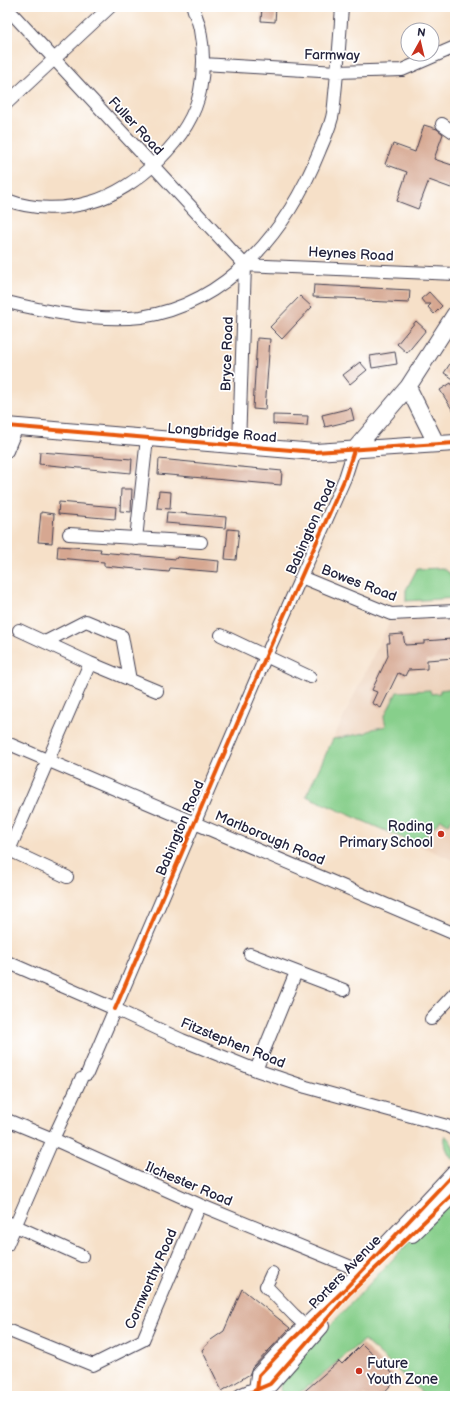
<svg xmlns="http://www.w3.org/2000/svg" width="462" height="1403" viewBox="0 0 462 1403" font-family="'Balsamiq Sans',sans-serif">
  <rect width="100%" height="100%" fill="#fff"/>
  <filter id="ink" filterUnits="userSpaceOnUse"><feTurbulence type="fractalNoise" baseFrequency=".025" numOctaves="2"/><feDisplacementMap in="SourceGraphic" scale="8" xChannelSelector="R" yChannelSelector="G"/><feConvolveMatrix kernelMatrix="1 2 1 2 8 2 1 2 1" color-interpolation-filters="sRGB"/></filter>
  <filter id="wash" filterUnits="userSpaceOnUse"><feTurbulence type="fractalNoise" baseFrequency=".012" numOctaves="4" result="noise"/><feDisplacementMap in="SourceGraphic" scale="16" xChannelSelector="R" yChannelSelector="G"/><feGaussianBlur stdDeviation="0.9" result="paint"/><feColorMatrix in="noise" values="0 0 0 0 0 0 0 0 0 0 0 0 0 0 0 0 0 1.4 0 .05"/><feComposite in="paint" operator="in"/></filter>
  <g filter="url(#wash)">
    <rect width="100%" height="100%" fill="#f6e0c8"/>
    <path fill="#edd1ba" d="M 455,614 L 455,688 L 440,690 L 440,693 L 431,694 L 431,690 L 386,726 L 373,729 L 365,733 L 333,739 L 392,617 Z
      M 455,816 L 455,861 L 418,845 L 442,819 L 448,824 Z"/>
    <path fill="#87cf8b" stroke="#547863" d="M 442,568 L 455,578 L 455,598 L 406,601 L 406,590 L 417,569 Z
      M 455,688 L 455,816 L 448,824 L 441,819 L 418,845 L 306,796 L 333,739 L 365,733 L 373,729 L 386,726 L 384,717 L 397,692 L 430,690 L 431,694 L 440,693 L 440,690 Z
      M 445,1135 C 452,1143 457,1149 453,1160 C 447,1152 444,1146 445,1135 Z
      M 455,1201 L 455,1396 L 426,1396 L 364,1340 L 298,1394 L 300,1396 L 285,1396 L 280,1390 L 281,1377 L 411,1240 Z"/>
    <g id="blocks">
      <path fill="#d6a791" d="M 262,7 L 276,7 L 275,22 L 261,21 Z
        M 424,125 L 437,129 L 443,134 L 434,159 L 455,166 L 455,178 L 451,188 L 429,180 L 418,209 L 397,201 L 407,172 L 385,164 L 393,144 L 415,152 Z
        M 314,285 L 410,290 L 409,303 L 365,301 L 365,299 L 313,297 Z
        M 429,292 L 442,306 L 434,314 L 428,307 L 431,304 L 425,304 L 421,299 Z
        M 300,296 L 312,307 L 282,339 L 270,327 Z
        M 416,321 L 426,330 L 407,353 L 397,344 Z
        M 257,338 L 270,339 L 265,410 L 253,409 Z
        M 395,352 L 397,364 L 372,368 L 370,356 Z
        M 455,356 L 455,380 L 444,373 Z
        M 360,362 L 367,370 L 350,384 L 343,375 Z
        M 451,383 L 455,390 L 455,414 L 440,390 Z
        M 351,408 L 354,420 L 325,427 L 322,415 Z
        M 273,415 L 308,416 L 307,426 L 273,424 Z
        M 40,452 L 132,459 L 131,473 L 39,464 Z
        M 159,459 L 282,471 L 281,485 L 158,474 Z
        M 121,489 L 132,489 L 131,512 L 120,511 Z
        M 159,491 L 171,492 L 170,509 L 157,508 Z
        M 59,502 L 116,507 L 115,519 L 58,514 Z
        M 41,512 L 54,514 L 52,543 L 38,542 Z
        M 167,512 L 226,517 L 225,528 L 166,523 Z
        M 228,529 L 239,530 L 236,560 L 225,559 Z
        M 58,546 L 101,549 L 100,552 L 176,559 L 177,557 L 219,561 L 218,572 L 170,568 L 169,572 L 104,566 L 104,562 L 57,558 Z
        M 403,634 L 405,645 L 424,644 L 424,641 L 452,639 L 453,642 L 455,642 L 455,658 L 427,660 L 427,669 L 408,670 L 405,676 L 398,673 L 381,708 L 372,703 L 377,692 L 372,690 L 388,656 L 387,643 L 390,643 L 389,635 Z
        M 242,1289 L 290,1328 L 252,1368 L 250,1374 L 222,1391 L 202,1350 L 211,1340 L 224,1331 Z
        M 362,1344 L 397,1378 L 381,1396 L 299,1396 L 339,1361 L 342,1364 Z"/>
    </g>
  </g>
  <g filter="url(#ink)">
    <use href="#blocks" fill-opacity="0" stroke="#423e50" stroke-width="1"/>
    <g fill="none" stroke-linecap="round" stroke-linejoin="round">
      <g stroke="#423e50" stroke-width="14">
        <path id="minor" d="M 7,8 L 245,265
          M 203,64 L 337,72 L 402,70 L 455,47
          M 7,103 L 110,7
          M 442,124 L 455,133
          M 7,200 C 33,210 64,210 91,202 C 136,190 191,138 200,91 C 204,71 204,50 200,30 C 199,22 195,15 193,7
          M 245,265 L 455,274
          M 7,302 C 47,312 100,322 141,317 C 229,304 288,229 319,152 C 323,142 328,132 331,121 C 334,113 334,103 335,94 C 338,65 340,36 342,7
          M 239,445 L 245,265
          M 7,451 L 17,427
          M 69,534 L 201,542
          M 136,539 L 147,438
          M 301,577 L 391,614 L 455,611
          M 19,630 L 90,663 L 157,691
          M 221,635 L 310,677
          M 45,642 L 86,621 L 122,636 L 130,680
          M 7,743 L 455,934
          M 7,849 L 67,877
          M 7,855 L 90,663
          M 250,954 L 344,990
          M 7,962 L 115,1009 L 182,1040 L 256,1070 L 306,1087 L 447,1126 L 455,1130
          M 431,1019 L 455,993
          M 256,1070 L 296,972
          M 87,1074 L 266,656 L 345,478 L 354,450
          M 7,1120 L 53,1139 L 200,1205 L 361,1271
          M 7,1222 L 82,1256
          M 7,1245 L 53,1139 L 81,1079
          M 272,1273 L 266,1286 L 294,1315 L 307,1327
          M 7,1330 L 93,1365 L 143,1340 L 200,1205"/>
      </g>
      <g stroke="#423e50" stroke-width="18">
        <path id="major" d="M 408,387 L 436,443
          M 7,426 L 315,452 L 455,443
          M 354,450 L 408,387 L 455,314
          M 412,1234 L 455,1192
          M 257,1390 L 259,1375 L 292,1340 L 344,1290 L 455,1172
          M 242,1396 L 270,1384 L 321,1326"/>
      </g>
      <use href="#minor" stroke="#fff" stroke-width="12"/>
      <use href="#major" stroke="#fff" stroke-width="16"/>
      <g stroke="#fff" stroke-width="6">
        <path id="cycleway" d="M 7,426 L 315,452 L 455,443
          M 115,1009 L 266,656 L 345,478 L 354,450
          M 257,1390 L 259,1375 L 292,1340 L 344,1290 L 455,1172
          M 242,1396 L 270,1384 L 349,1294 L 455,1192"/>
      </g>
      <use href="#cycleway" stroke="#e8590c" stroke-width="4"/>
    </g>
  </g>
  <g fill="#c8321e" stroke="#fff" stroke-width="1.5">
    <circle cx="441" cy="834" r="4"/>
    <circle cx="359" cy="1371" r="4"/>
  </g>
  <g text-anchor="middle" dominant-baseline="central" stroke-width="3.5" stroke-linejoin="round" paint-order="stroke">
    <g font-size="14" fill="#22223b" stroke="#fff">
      <text transform="translate(332 55) rotate(1)">Farmway</text>
      <text transform="translate(136 126) rotate(47)">Fuller Road</text>
      <text transform="translate(351 254) rotate(3)">Heynes Road</text>
      <text transform="translate(227 354) rotate(-88)">Bryce Road</text>
      <text transform="translate(222 433) rotate(5)">Longbridge Road</text>
      <text transform="translate(311 527) rotate(-66)">Babington Road</text>
      <text transform="translate(359 583) rotate(21)">Bowes Road</text>
      <text transform="translate(180 828) rotate(-67)">Babington Road</text>
      <text transform="translate(270 838) rotate(23)">Marlborough Road</text>
      <text transform="translate(233 1043) rotate(22)">Fitzstephen Road</text>
      <text transform="translate(189 1184) rotate(23)">Ilchester Road</text>
      <text transform="translate(345 1272) rotate(-46)">Porters Avenue</text>
      <text transform="translate(151 1279) rotate(-66)">Cornworthy Road</text>
    </g>
    <g font-size="14" fill="#22223b" stroke="#fff" text-anchor="end">
      <text x="433" y="826">Roding<tspan x="433" dy="16">Primary School</tspan></text>
      <text x="367" y="1363" text-anchor="start">Future<tspan x="367" dy="16">Youth Zone</tspan></text>
    </g>
  </g>
  <rect width="462" height="1403" fill="none" stroke="#fff" stroke-width="24"/>
  <g transform="translate(420 42) rotate(8)"><circle r="19" fill="#ffffff" stroke="#a7a7b1"/>
  <path d="M0-3L7 15L0 10L-7 15Z" fill="#c8321e"/>
  <text y="-6" font-size="11" font-weight="bold" text-anchor="middle" fill="#22223b">N</text>
  </g>
</svg>
